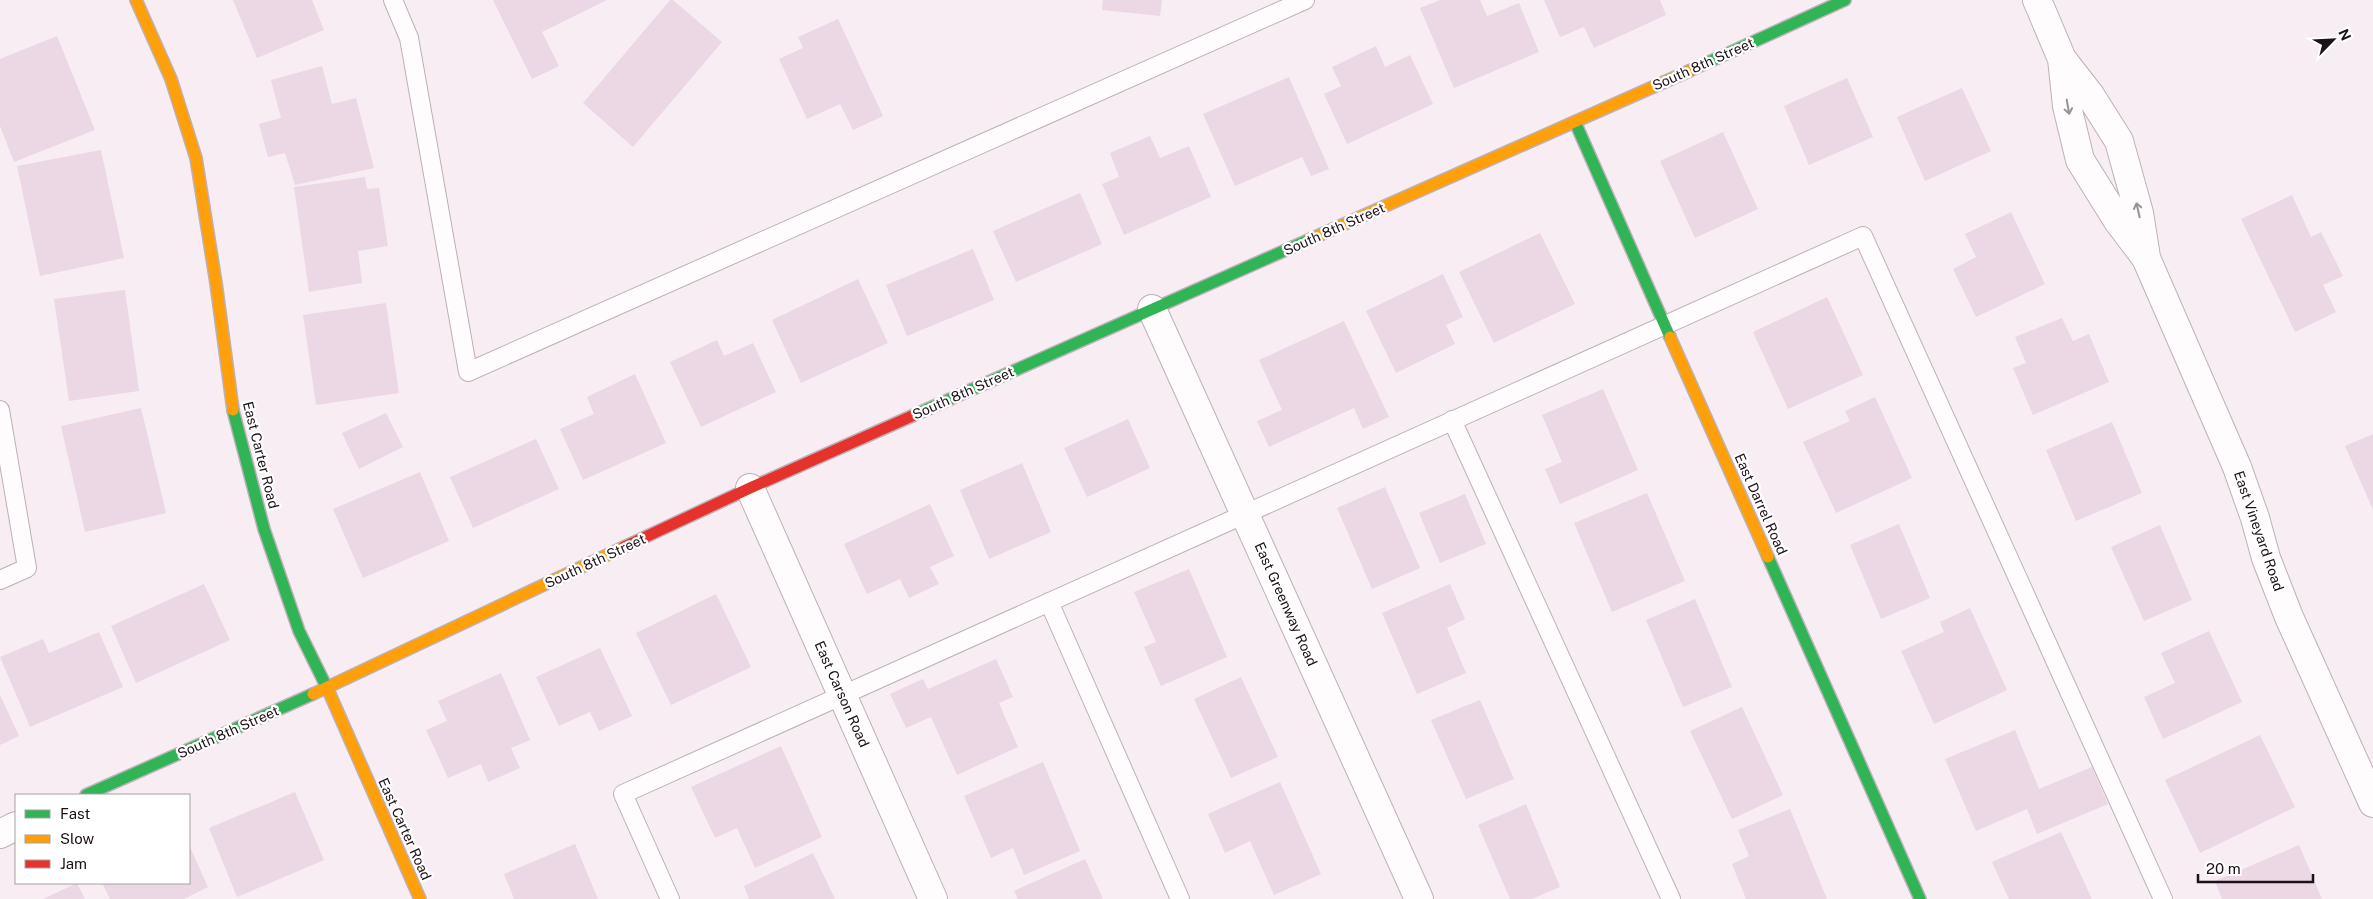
<svg xmlns="http://www.w3.org/2000/svg" width="2373" height="899" viewBox="0 0 2373 899" font-family="'Public Sans',sans-serif">
  <rect width="100%" height="100%" fill="#f8edf3"/>
  <path fill="#ecd7e4" d="M 233,0 L 312,0 L 324,30 L 257,58 Z
    M 493,0 L 607,0 L 542,32 L 559,66 L 532,79 Z
    M 670,0 L 673,0 L 722,42 L 633,147 L 583,103 Z
    M 1103,0 L 1162,0 L 1160,16 L 1102,10 Z
    M 1440,0 L 1480,0 L 1487,16 L 1519,3 L 1539,52 L 1454,88 L 1420,8 Z
    M 1544,0 L 1660,0 L 1666,15 L 1594,48 L 1584,27 L 1560,37 Z
    M 838,19 L 883,116 L 853,130 L 840,104 L 807,119 L 779,59 L 803,48 L 798,37 Z
    M 57,36 L 95,130 L 14,162 L 0,126 L 0,59 Z
    M 1376,46 L 1385,67 L 1410,55 L 1433,104 L 1347,144 L 1324,94 L 1341,86 L 1332,67 Z
    M 322,66 L 332,104 L 356,98 L 374,168 L 295,185 L 285,153 L 268,157 L 259,124 L 281,118 L 271,80 Z
    M 1289,77 L 1329,169 L 1311,176 L 1302,157 L 1235,186 L 1203,114 Z
    M 1847,78 L 1873,137 L 1809,165 L 1784,106 Z
    M 1962,88 L 1991,151 L 1925,181 L 1897,117 Z
    M 1723,132 L 1758,209 L 1695,238 L 1660,161 Z
    M 1150,136 L 1160,158 L 1189,146 L 1211,197 L 1124,235 L 1102,184 L 1119,177 L 1110,153 Z
    M 101,150 L 124,258 L 40,276 L 17,166 Z
    M 365,177 L 367,189 L 379,188 L 388,246 L 358,251 L 362,283 L 309,292 L 294,187 Z
    M 1080,193 L 1102,244 L 1016,282 L 993,231 Z
    M 2292,195 L 2311,237 L 2321,232 L 2343,276 L 2323,285 L 2336,312 L 2295,332 L 2241,219 Z
    M 2011,212 L 2045,284 L 1976,317 L 1953,269 L 1976,257 L 1965,234 Z
    M 1540,233 L 1575,304 L 1494,343 L 1459,272 Z
    M 973,249 L 994,300 L 907,336 L 886,285 Z
    M 1443,274 L 1463,317 L 1446,325 L 1455,344 L 1396,373 L 1366,311 Z
    M 858,279 L 888,343 L 801,383 L 772,320 Z
    M 125,290 L 139,391 L 69,401 L 54,299 Z
    M 1827,297 L 1863,375 L 1788,409 L 1753,332 Z
    M 386,303 L 399,393 L 316,405 L 303,315 Z
    M 2062,318 L 2073,341 L 2089,334 L 2109,382 L 2033,415 L 2013,368 L 2026,363 L 2015,337 Z
    M 1344,321 L 1389,417 L 1363,429 L 1354,408 L 1269,447 L 1257,421 L 1282,410 L 1259,360 Z
    M 717,340 L 724,356 L 753,343 L 776,392 L 701,427 L 670,362 Z
    M 635,374 L 666,443 L 583,480 L 560,429 L 594,414 L 587,397 Z
    M 1603,389 L 1638,470 L 1560,504 L 1545,469 L 1562,462 L 1542,415 Z
    M 1875,397 L 1912,478 L 1836,513 L 1803,442 L 1850,421 L 1845,411 Z
    M 141,408 L 166,513 L 85,532 L 61,426 Z
    M 386,413 L 403,447 L 359,469 L 342,433 Z
    M 1128,419 L 1150,468 L 1087,497 L 1064,448 Z
    M 2112,422 L 2142,493 L 2076,521 L 2046,450 Z
    M 2373,434 L 2373,510 L 2345,446 Z
    M 536,439 L 559,489 L 473,528 L 450,477 Z
    M 1022,463 L 1051,532 L 989,559 L 960,490 Z
    M 420,472 L 449,541 L 363,578 L 333,509 Z
    M 1385,487 L 1420,568 L 1372,589 L 1337,508 Z
    M 1647,493 L 1685,581 L 1612,612 L 1574,523 Z
    M 1465,494 L 1486,544 L 1440,563 L 1419,513 Z
    M 930,504 L 954,556 L 930,567 L 939,584 L 909,598 L 900,579 L 867,594 L 844,544 Z
    M 1899,524 L 1930,598 L 1881,619 L 1850,545 Z
    M 2160,525 L 2192,600 L 2144,621 L 2111,547 Z
    M 1189,569 L 1227,657 L 1161,686 L 1144,647 L 1156,642 L 1134,592 Z
    M 204,584 L 230,640 L 136,683 L 111,626 Z
    M 1450,584 L 1465,619 L 1447,628 L 1466,673 L 1417,694 L 1382,613 Z
    M 716,594 L 751,667 L 671,705 L 636,633 Z
    M 1695,599 L 1732,687 L 1683,707 L 1646,620 Z
    M 1970,608 L 2007,690 L 1934,724 L 1901,651 L 1944,632 L 1940,622 Z
    M 2209,631 L 2242,702 L 2163,739 L 2144,697 L 2175,683 L 2161,653 Z
    M 99,632 L 123,687 L 30,727 L 0,657 L 43,639 L 49,653 Z
    M 600,648 L 632,716 L 599,731 L 590,712 L 559,726 L 536,677 Z
    M 996,659 L 1013,697 L 999,703 L 1018,747 L 957,775 L 931,717 L 906,728 L 890,694 L 923,679 L 928,689 Z
    M 501,673 L 530,740 L 511,748 L 520,768 L 488,782 L 481,764 L 448,778 L 426,730 L 447,721 L 438,701 Z
    M 1241,677 L 1278,757 L 1231,778 L 1194,699 Z
    M 0,695 L 19,736 L 0,745 Z
    M 1480,700 L 1514,779 L 1466,799 L 1431,720 Z
    M 1742,707 L 1783,795 L 1732,819 L 1690,731 Z
    M 2015,730 L 2039,789 L 2092,767 L 2108,804 L 2037,834 L 2027,809 L 1976,831 L 1945,759 Z
    M 2260,735 L 2295,807 L 2200,853 L 2165,780 Z
    M 781,746 L 822,837 L 755,868 L 737,828 L 715,838 L 691,787 Z
    M 1043,762 L 1080,851 L 1024,875 L 1013,848 L 991,858 L 964,796 Z
    M 1280,782 L 1321,874 L 1274,895 L 1250,841 L 1225,853 L 1208,814 Z
    M 295,792 L 324,860 L 237,897 L 209,828 Z
    M 1526,804 L 1560,887 L 1532,899 L 1510,899 L 1478,825 Z
    M 1790,809 L 1827,899 L 1746,899 L 1732,864 L 1749,856 L 1738,830 Z
    M 2061,832 L 2092,899 L 2009,899 L 1992,862 Z
    M 575,844 L 598,899 L 514,899 L 504,874 Z
    M 189,845 L 208,887 L 184,899 L 110,899 L 102,883 L 189,883 Z
    M 2299,845 L 2322,899 L 2222,899 L 2215,881 Z
    M 813,853 L 835,899 L 749,899 L 744,886 Z
    M 1085,859 L 1103,899 L 1018,899 L 1014,891 Z
    M 77,883 L 85,899 L 43,899 Z"/>
  <g fill="none" stroke-linecap="round" stroke-linejoin="round">
    <g stroke="#bcb1b7" stroke-width="20">
      <path id="lane" d="M 393,0 L 409,38 L 468,372 L 1305,0
        M 0,410 L 27,568 L 0,580
        M 1452,420 L 1671,899
        M 1049,602 L 1180,899
        M 670,899 L 623,794 L 1863,236 L 2163,899"/>
    </g>
    <g stroke="#bcb1b7" stroke-width="30">
      <path id="street" d="M 2037,0 L 2062,59 L 2090,95 L 2119,141 L 2139,213 L 2146,257
        M 2062,59 L 2067,106 L 2080,160 L 2118,221 L 2146,258 L 2237,467 L 2255,518 L 2266,558 L 2289,617 L 2373,803
        M 1152,309 L 1419,899
        M 750,488 L 933,899
        M 0,834 L 16,826"/>
    </g>
    <g stroke="#bcb1b7" stroke-width="14">
      <path id="fast" d="M 1689,71 L 1845,0
        M 1575,122 L 1670,337
        M 233,410 L 264,529 L 299,631 L 329,692
        M 912,416 L 1313,238
        M 1768,557 L 1920,899
        M 86,795 L 313,694"/>
    </g>
    <g stroke="#bcb1b7" stroke-width="14">
      <path id="slow" d="M 136,0 L 171,79 L 196,158 L 216,283 L 233,410
        M 1313,238 L 1689,71
        M 1670,337 L 1768,557
        M 329,692 L 420,899
        M 313,694 L 624,547"/>
    </g>
    <g stroke="#bcb1b7" stroke-width="14">
      <path id="jam" d="M 624,547 L 750,488 L 912,416"/>
    </g>
    <use href="#lane" stroke="#fefcfd" stroke-width="18"/>
    <use href="#street" stroke="#fefcfd" stroke-width="28"/>
    <use href="#fast" stroke="#30b455" stroke-width="11"/>
    <use href="#slow" stroke="#ff9f0a" stroke-width="11"/>
    <use href="#jam" stroke="#e5322d" stroke-width="11"/>
  </g>
  <defs><path id="oneway-shaft" d="M-6 0H5M1.5-3L5.5 0L1.5 3" fill="none" stroke-width="1.6" stroke-linecap="round" stroke-linejoin="round" transform="scale(1.25)"/></defs>
  <g stroke="#989296">
    <use href="#oneway-shaft" transform="translate(2068 107) rotate(80)"/>
    <use href="#oneway-shaft" transform="translate(2138 210) rotate(-103)"/>
  </g>
  <g text-anchor="middle" dominant-baseline="central" stroke-width="4.5" stroke-linejoin="round" paint-order="stroke">
    <g font-size="14" fill="#1c1118" stroke="#fff">
      <text transform="translate(1703 64) rotate(-24)">South 8th Street</text>
      <text transform="translate(1334 229) rotate(-24)">South 8th Street</text>
      <text transform="translate(963 393) rotate(-24)">South 8th Street</text>
      <text transform="translate(261 455) rotate(76)">East Carter Road</text>
      <text transform="translate(1761 504) rotate(66)">East Darrel Road</text>
      <text transform="translate(2259 531) rotate(71)">East Vineyard Road</text>
      <text transform="translate(595 561) rotate(-25)">South 8th Street</text>
      <text transform="translate(1286 604) rotate(66)">East Greenway Road</text>
      <text transform="translate(842 694) rotate(66)">East Carson Road</text>
      <text transform="translate(228 732) rotate(-24)">South 8th Street</text>
      <text transform="translate(405 829) rotate(66)">East Carter Road</text>
    </g>
  </g>
  <rect x="15" y="794" width="175" height="90" fill="#ffffff" stroke="#a4a0a3"/>
  <rect x="25" y="810" width="25" height="8" fill="#30b455" stroke="#a4a0a3"/>
  <text x="60" y="819" font-size="15" fill="#1c1118">Fast</text>
  <rect x="25" y="835" width="25" height="8" fill="#ff9f0a" stroke="#a4a0a3"/>
  <text x="60" y="844" font-size="15" fill="#1c1118">Slow</text>
  <rect x="25" y="860" width="25" height="8" fill="#e5322d" stroke="#a4a0a3"/>
  <text x="60" y="869" font-size="15" fill="#1c1118">Jam</text>
  <g transform="translate(2333 40) rotate(66)" stroke="#ffffff" stroke-width="4" paint-order="stroke">
  <path d="M0-4L9 19L0 12L-9 19Z" fill="#1c1118"/>
  <text y="-8" font-size="14" font-weight="bold" text-anchor="middle" fill="#1c1118">N</text>
  </g>
  <path d="M2198 874v8h115v-8" fill="none" stroke="#1c1118" stroke-width="2.5"/>
  <text x="2206" y="874" font-size="15" fill="#1c1118" stroke="#ffffff" stroke-width="4" paint-order="stroke">20 m</text>
</svg>
